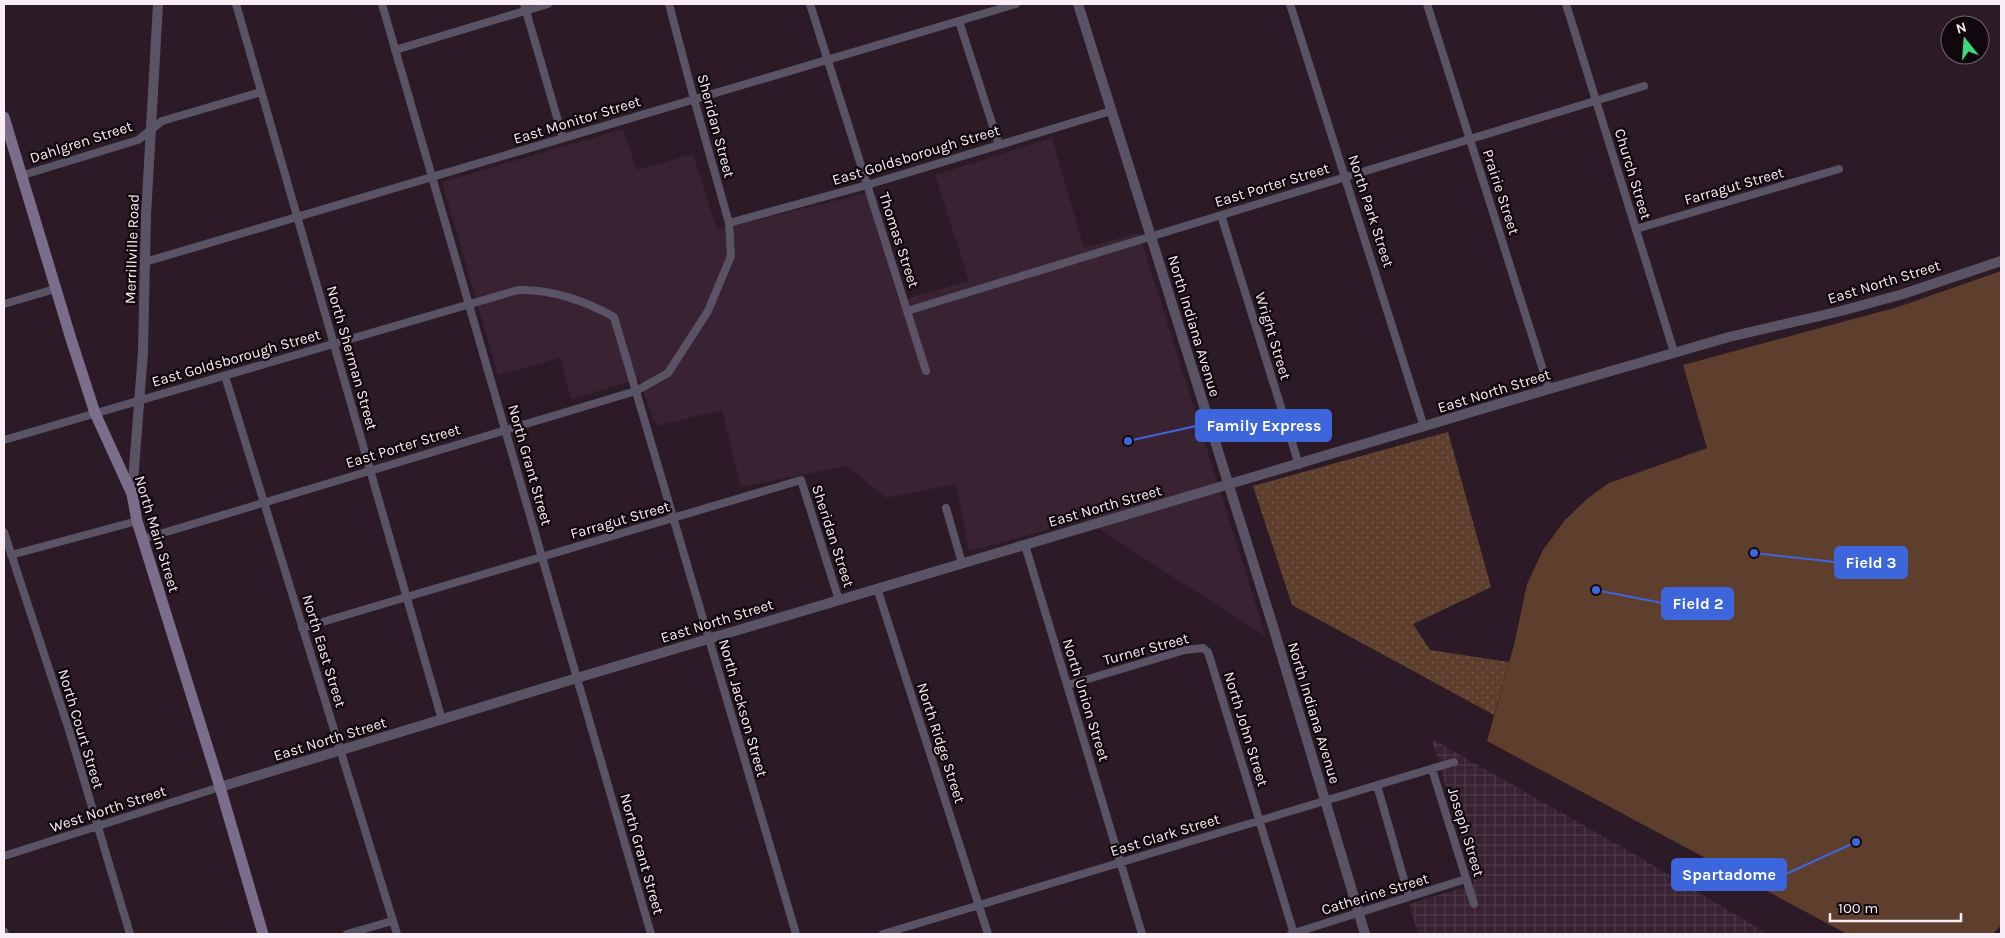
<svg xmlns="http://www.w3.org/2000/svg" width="2005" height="938" viewBox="0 0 2005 938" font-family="Karla,sans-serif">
  <defs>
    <pattern id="industrial-grid" width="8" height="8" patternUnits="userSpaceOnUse" patternTransform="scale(1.25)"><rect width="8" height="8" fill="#392232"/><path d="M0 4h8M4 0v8" fill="none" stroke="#4d3846"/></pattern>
    <pattern id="grass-dots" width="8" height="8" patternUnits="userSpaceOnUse" patternTransform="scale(1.25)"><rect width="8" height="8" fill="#5e3e2d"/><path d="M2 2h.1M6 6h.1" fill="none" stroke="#765a4c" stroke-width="1.8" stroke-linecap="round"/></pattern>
  </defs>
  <rect width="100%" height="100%" fill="#2c1a27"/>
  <path fill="#392232" d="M 623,129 L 637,170 L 693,154 L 717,230 L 866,193 L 899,301 L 969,281 L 935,175 L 1052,138 L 1084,248 L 1139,233 L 1266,637 L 1085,520 L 969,551 L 956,484 L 886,498 L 847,466 L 741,487 L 722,410 L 656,426 L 639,379 L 571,399 L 560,358 L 498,375 L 442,182 Z"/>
  <path fill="url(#industrial-grid)" d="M 1432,739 L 1629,851 L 1768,934 L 1418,934 L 1409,904 L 1474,884 Z"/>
  <path fill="url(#grass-dots)" d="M 1448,432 L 1491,587 L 1413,624 L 1430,650 L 1509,662 L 1494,715 L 1292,605 L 1253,486 Z"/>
  <path fill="#5e3e2d" d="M 2001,271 L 2001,925 L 1993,934 L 1847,934 L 1487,741 L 1514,645 L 1527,584 L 1543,550 L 1565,520 L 1588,498 L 1609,483 L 1707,448 L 1683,365 L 1898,307 Z"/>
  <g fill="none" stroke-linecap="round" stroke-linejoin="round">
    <path stroke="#5a5365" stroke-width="8" d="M 236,4 L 442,720
      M 382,4 L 651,934
      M 524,4 L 563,138
      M 810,4 L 926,371
      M 1290,4 L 1424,427
      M 1427,4 L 1549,389
      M 1566,4 L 1674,352
      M 959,21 L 999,145
      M 395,50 L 548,4
      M 20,176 L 138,140 L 162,121 L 261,92
      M 1221,215 L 1299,465
      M 729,223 L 867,185 L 1111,111
      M 1636,229 L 1839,169
      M 145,262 L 1016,4
      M 4,304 L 55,289
      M 907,311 L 1644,86
      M 225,376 L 397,934
      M 4,440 L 518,290 C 551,289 586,301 614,317 L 796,934
      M 946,508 L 962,563
      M 4,532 L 69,730 L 130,934
      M 143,539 L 636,391 L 668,373 L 708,311 L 731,256 L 729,223 L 694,99 L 669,4
      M 1025,545 L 1142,934
      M 11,555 L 137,521
      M 877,588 L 988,934
      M 302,628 L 801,480 L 839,600
      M 1068,685 L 1185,650 L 1203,648 L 1208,652 L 1294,934
      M 1432,769 L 1474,904
      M 1377,785 L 1409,897
      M 4,856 L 220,787
      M 4,931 L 5,934
      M 347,934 L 392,921
      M 883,934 L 1454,762
      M 1291,934 L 1466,879"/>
    <path stroke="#5a5365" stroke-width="10" d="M 1078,4 L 1272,623 L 1365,934
      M 132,494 L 143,352 L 146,216 L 158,4
      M 220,787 L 577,678 L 1549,389 L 1729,337 L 1841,311 L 1903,294 L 2001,261"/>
    <path stroke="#7a6e8c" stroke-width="11" d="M 4,117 L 71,339 L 95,413 L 132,494 L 137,521 L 220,787 L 263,934"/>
  </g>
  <g text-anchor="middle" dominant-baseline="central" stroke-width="4.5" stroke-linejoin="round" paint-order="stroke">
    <g font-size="15" fill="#faedf5" stroke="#10080d">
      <text transform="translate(577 120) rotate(-17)">East Monitor Street</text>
      <text transform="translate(716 126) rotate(75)">Sheridan Street</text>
      <text transform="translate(81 142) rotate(-18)">Dahlgren Street</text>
      <text transform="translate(916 155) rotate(-17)">East Goldsborough Street</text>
      <text transform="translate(1633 174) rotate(73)">Church Street</text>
      <text transform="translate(1272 185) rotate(-17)">East Porter Street</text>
      <text transform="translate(1734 186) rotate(-16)">Farragut Street</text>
      <text transform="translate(1501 192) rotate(72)">Prairie Street</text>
      <text transform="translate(1371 211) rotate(72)">North Park Street</text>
      <text transform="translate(899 240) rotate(72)">Thomas Street</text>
      <text transform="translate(132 249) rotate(-88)">Merrillville Road</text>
      <text transform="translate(1884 282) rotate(-17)">East North Street</text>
      <text transform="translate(1194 326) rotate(73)">North Indiana Avenue</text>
      <text transform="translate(1273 336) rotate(73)">Wright Street</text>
      <text transform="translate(236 358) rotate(-16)">East Goldsborough Street</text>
      <text transform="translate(352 358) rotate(74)">North Sherman Street</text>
      <text transform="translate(1494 391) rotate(-17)">East North Street</text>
      <text transform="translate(403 446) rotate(-17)">East Porter Street</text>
      <text transform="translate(530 465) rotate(74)">North Grant Street</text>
      <text transform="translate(1105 506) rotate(-16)">East North Street</text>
      <text transform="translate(620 520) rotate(-16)">Farragut Street</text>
      <text transform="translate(157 534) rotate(73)">North Main Street</text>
      <text transform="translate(833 536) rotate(72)">Sheridan Street</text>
      <text transform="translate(717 621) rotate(-17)">East North Street</text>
      <text transform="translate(1146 649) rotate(-15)">Turner Street</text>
      <text transform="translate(324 651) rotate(73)">North East Street</text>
      <text transform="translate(1086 700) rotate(73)">North Union Street</text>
      <text transform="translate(743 708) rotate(74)">North Jackson Street</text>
      <text transform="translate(1314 713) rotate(73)">North Indiana Avenue</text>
      <text transform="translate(81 729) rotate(73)">North Court Street</text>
      <text transform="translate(1246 729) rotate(73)">North John Street</text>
      <text transform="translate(330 739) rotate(-17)">East North Street</text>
      <text transform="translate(941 743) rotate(72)">North Ridge Street</text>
      <text transform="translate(108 809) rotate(-18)">West North Street</text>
      <text transform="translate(1466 832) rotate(73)">Joseph Street</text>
      <text transform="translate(1165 835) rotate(-17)">East Clark Street</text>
      <text transform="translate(642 854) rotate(74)">North Grant Street</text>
      <text transform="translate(1375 894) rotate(-17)">Catherine Street</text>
    </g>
  </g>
  <path fill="none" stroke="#3e66dc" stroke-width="2" d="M1128 441L1196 426M1754 553L1835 562M1596 590L1662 603M1856 842L1786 874"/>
  <g fill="#3e66dc" stroke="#10080d" stroke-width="2">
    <circle cx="1128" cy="441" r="5"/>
    <circle cx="1754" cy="553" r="5"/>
    <circle cx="1596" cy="590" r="5"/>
    <circle cx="1856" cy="842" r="5"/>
  </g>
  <g fill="#3e66dc" stroke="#3e66dc" stroke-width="2">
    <rect x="1196" y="410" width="135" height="31" rx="5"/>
    <rect x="1835" y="547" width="72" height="31" rx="5"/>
    <rect x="1662" y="588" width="71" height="31" rx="5"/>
    <rect x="1672" y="859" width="114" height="31" rx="5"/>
  </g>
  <g font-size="16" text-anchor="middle" font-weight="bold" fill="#fff">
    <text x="1264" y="431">Family Express</text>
    <text x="1871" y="568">Field 3</text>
    <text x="1698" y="609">Field 2</text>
    <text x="1729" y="880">Spartadome</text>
  </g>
  <rect width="2005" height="938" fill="none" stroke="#faedf5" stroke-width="10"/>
  <g transform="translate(1965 40) rotate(343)"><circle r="24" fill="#10080d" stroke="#6e646a"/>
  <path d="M0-4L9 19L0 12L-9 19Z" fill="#3ad87f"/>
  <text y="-8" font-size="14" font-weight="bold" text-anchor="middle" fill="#faedf5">N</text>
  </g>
  <path d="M1830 913v8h131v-8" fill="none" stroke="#faedf5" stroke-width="2.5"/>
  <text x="1838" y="913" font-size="15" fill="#faedf5" stroke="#10080d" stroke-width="4" paint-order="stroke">100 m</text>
</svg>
